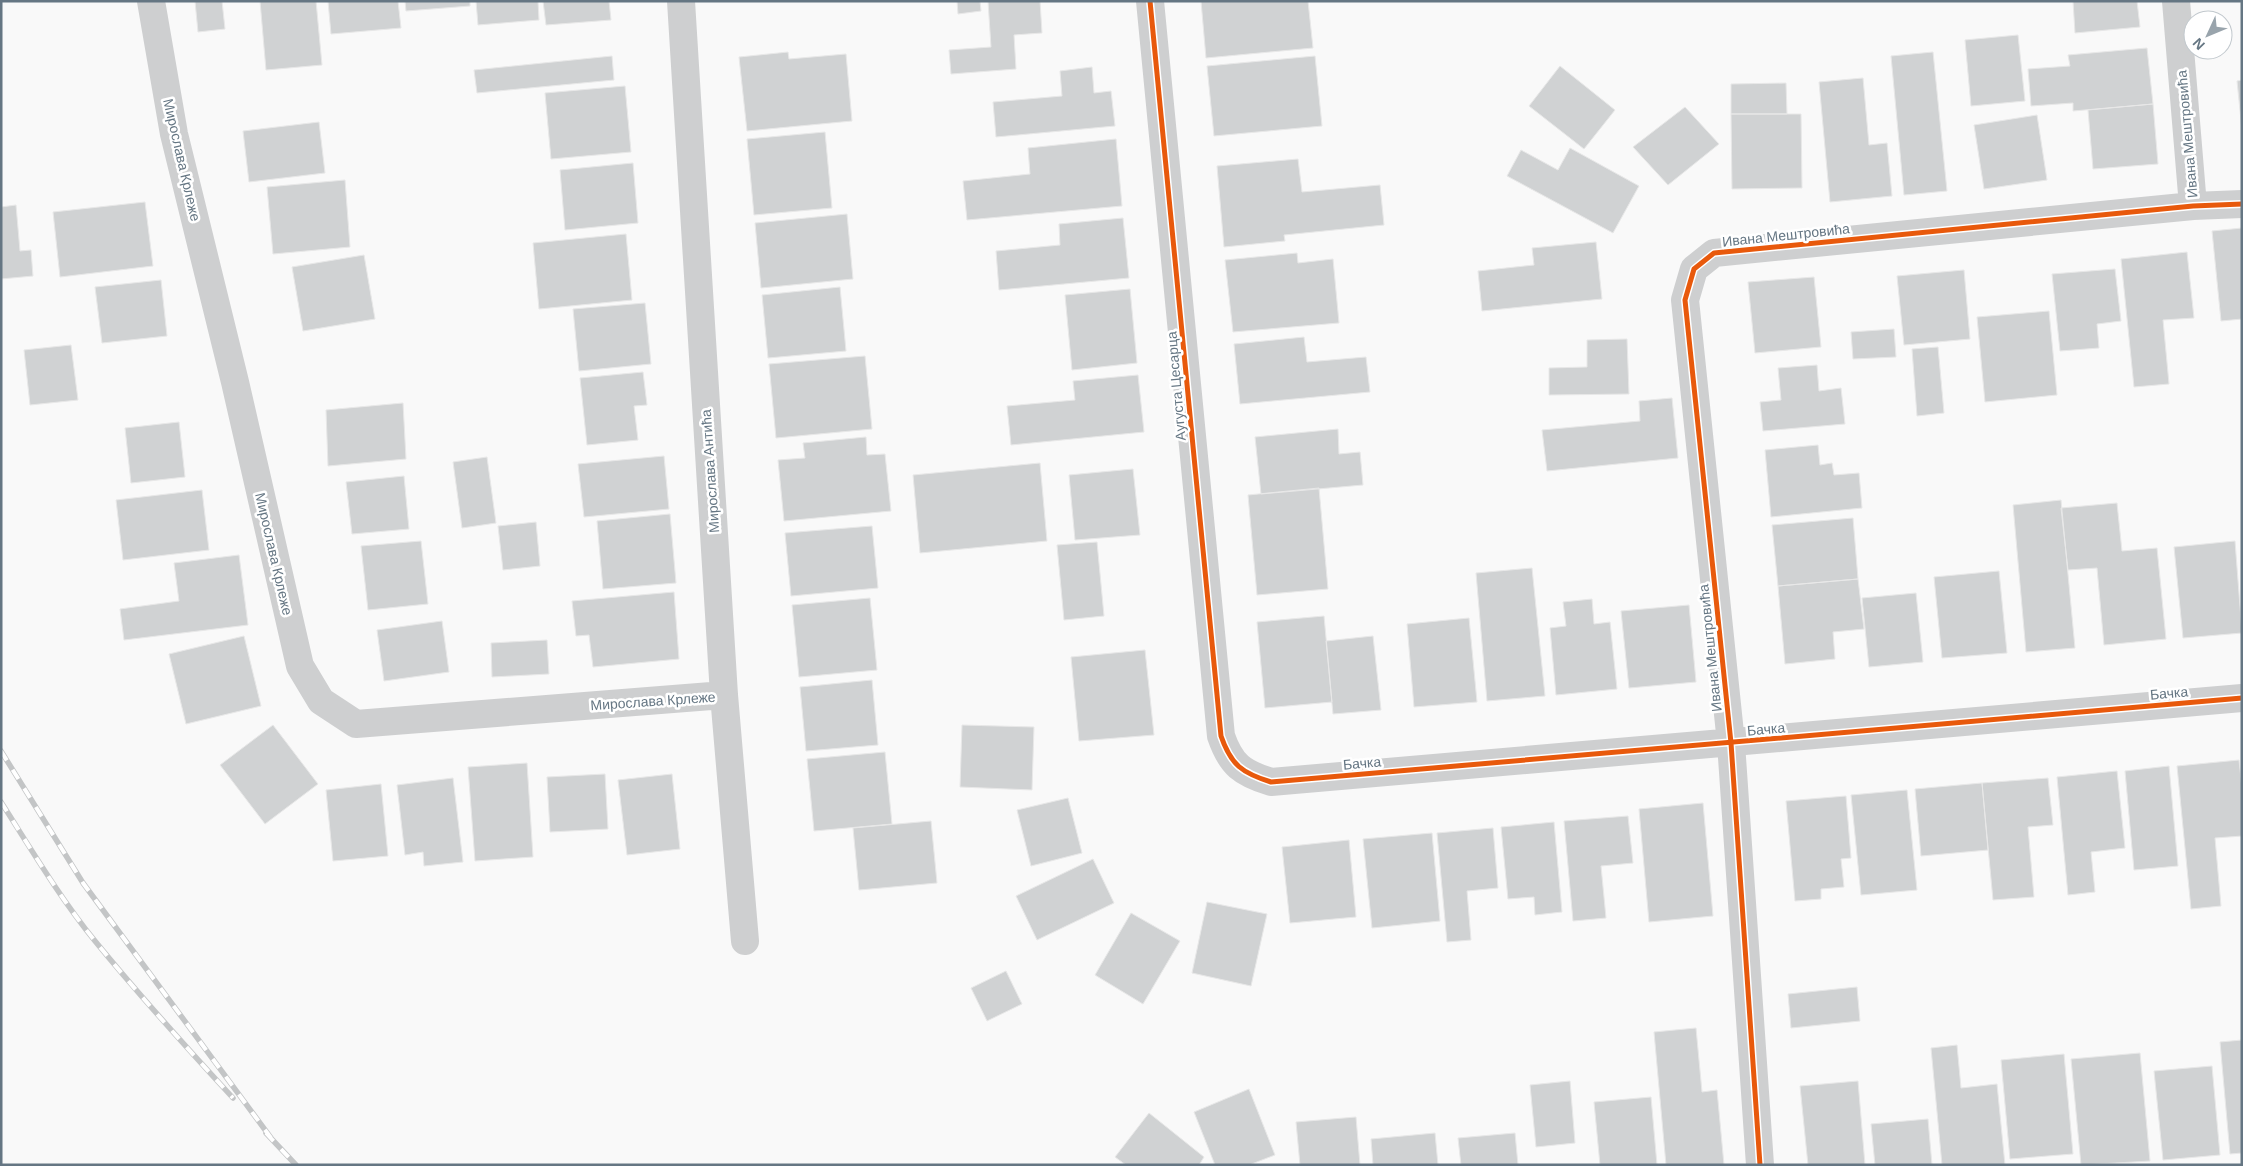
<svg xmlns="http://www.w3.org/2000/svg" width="2243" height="1166" viewBox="0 0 2243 1166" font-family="Helvetica,sans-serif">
  <rect width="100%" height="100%" fill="#f9f9f9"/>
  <path fill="#d0d2d3" stroke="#e8e8e8" d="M 195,1 L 222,1 L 225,29 L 198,32 Z
    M 260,1 L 316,1 L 322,65 L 266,70 Z
    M 328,1 L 398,1 L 401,28 L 331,34 Z
    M 405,1 L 470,1 L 470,6 L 406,11 Z
    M 476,1 L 538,1 L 539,20 L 478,25 Z
    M 543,1 L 609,1 L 611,20 L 546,25 Z
    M 957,1 L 980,1 L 981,11 L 958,14 Z
    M 988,1 L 1040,1 L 1042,33 L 1014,35 L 1016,69 L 951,74 L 949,50 L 991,47 Z
    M 1201,1 L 1308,1 L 1313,48 L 1206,58 Z
    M 2073,1 L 2137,1 L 2140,27 L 2075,33 Z
    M 2018,35 L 2025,101 L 1971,106 L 1965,40 Z
    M 2147,48 L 2153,104 L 2073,111 L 2073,103 L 2031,106 L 2028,69 L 2070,66 L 2068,55 Z
    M 788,52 L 789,59 L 846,54 L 852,121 L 747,131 L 739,57 Z
    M 1933,52 L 1947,191 L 1904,195 L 1891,56 Z
    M 612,56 L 614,80 L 477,93 L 474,70 Z
    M 1315,56 L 1322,126 L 1214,136 L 1207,66 Z
    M 1560,66 L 1615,110 L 1584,149 L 1529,106 Z
    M 1092,67 L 1094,93 L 1111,91 L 1115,126 L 996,137 L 993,102 L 1062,96 L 1060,71 Z
    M 1863,78 L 1869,145 L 1887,143 L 1892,196 L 1830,202 L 1819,82 Z
    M 2242,80 L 2242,130 L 2237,81 Z
    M 1786,83 L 1787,114 L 1731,114 L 1731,84 Z
    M 625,86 L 631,152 L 551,159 L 545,93 Z
    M 2153,104 L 2158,164 L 2093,169 L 2088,110 Z
    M 1685,107 L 1719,144 L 1668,185 L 1633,147 Z
    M 1731,114 L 1801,114 L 1802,188 L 1732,189 Z
    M 2037,115 L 2047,180 L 1984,189 L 1974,125 Z
    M 319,122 L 325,173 L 249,182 L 243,131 Z
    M 825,132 L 832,208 L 754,215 L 747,139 Z
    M 1116,139 L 1122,206 L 967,220 L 963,181 L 1030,174 L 1028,148 Z
    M 1570,148 L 1639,186 L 1613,233 L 1507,176 L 1521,150 L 1558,170 Z
    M 1298,159 L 1302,192 L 1380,185 L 1384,225 L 1284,235 L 1285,241 L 1224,247 L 1217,166 Z
    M 633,163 L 638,223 L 565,230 L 560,170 Z
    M 345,180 L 350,247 L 273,254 L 267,187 Z
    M 145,202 L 153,266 L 60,277 L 53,212 Z
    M 16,205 L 20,251 L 31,250 L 33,276 L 1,279 L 1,207 Z
    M 847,214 L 853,279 L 761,288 L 755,223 Z
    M 1123,218 L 1129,278 L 999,290 L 996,251 L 1060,245 L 1059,224 Z
    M 2242,228 L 2242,319 L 2221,321 L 2212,231 Z
    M 626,234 L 632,300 L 539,309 L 533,243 Z
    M 1596,242 L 1602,299 L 1482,311 L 1478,271 L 1534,265 L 1532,248 Z
    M 2187,252 L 2194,318 L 2163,320 L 2169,384 L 2134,387 L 2121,259 Z
    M 1297,253 L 1298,263 L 1333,259 L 1339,323 L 1233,332 L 1225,260 Z
    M 364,255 L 375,319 L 303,331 L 292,267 Z
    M 2115,269 L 2121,321 L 2097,324 L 2099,348 L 2060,351 L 2052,274 Z
    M 1964,270 L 1970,339 L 1904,345 L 1897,276 Z
    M 1814,277 L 1821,347 L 1755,353 L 1748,282 Z
    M 161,280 L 167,336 L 102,343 L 95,287 Z
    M 840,287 L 846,351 L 768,358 L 762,295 Z
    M 1130,289 L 1137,363 L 1072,370 L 1065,295 Z
    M 645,303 L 651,364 L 579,371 L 573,309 Z
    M 2049,311 L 2057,395 L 1985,402 L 1977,317 Z
    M 1894,329 L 1896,357 L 1853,359 L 1851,332 Z
    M 1304,337 L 1307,362 L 1366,357 L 1370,392 L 1240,404 L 1234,344 Z
    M 1627,339 L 1629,394 L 1549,395 L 1549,368 L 1587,367 L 1587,340 Z
    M 71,345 L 78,400 L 30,405 L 24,350 Z
    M 1938,347 L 1944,413 L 1917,416 L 1912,349 Z
    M 865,356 L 872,429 L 776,438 L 769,364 Z
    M 1817,365 L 1819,391 L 1841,388 L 1845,424 L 1763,431 L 1760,402 L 1781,400 L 1778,368 Z
    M 643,372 L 647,405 L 634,406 L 638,440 L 587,445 L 580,378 Z
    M 1138,375 L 1144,432 L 1011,445 L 1007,406 L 1075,400 L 1073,381 Z
    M 1672,398 L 1678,458 L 1547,471 L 1542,430 L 1640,421 L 1639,401 Z
    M 403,403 L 406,459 L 328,466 L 326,410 Z
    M 179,422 L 185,477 L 131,483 L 125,428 Z
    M 1338,429 L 1339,454 L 1360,452 L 1363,485 L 1261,494 L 1255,437 Z
    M 866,437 L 867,455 L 885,454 L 891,511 L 784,521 L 778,460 L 805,458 L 803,443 Z
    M 1818,445 L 1820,465 L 1832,463 L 1834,475 L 1859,473 L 1862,508 L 1771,517 L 1765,450 Z
    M 664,456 L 669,509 L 584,517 L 578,464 Z
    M 487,457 L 496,523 L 462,528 L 453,462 Z
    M 1040,463 L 1047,541 L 920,553 L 913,475 Z
    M 1133,469 L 1140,535 L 1075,540 L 1069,475 Z
    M 404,476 L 409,529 L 352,534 L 346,482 Z
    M 1319,488 L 1328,589 L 1257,595 L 1248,495 Z
    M 202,490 L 209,550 L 123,560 L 116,500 Z
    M 2061,500 L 2075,648 L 2026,652 L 2013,505 Z
    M 2117,503 L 2122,551 L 2157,548 L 2166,639 L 2104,645 L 2097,568 L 2068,570 L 2061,508 Z
    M 670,514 L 676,583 L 603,589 L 597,521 Z
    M 1853,518 L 1858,579 L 1778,586 L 1772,525 Z
    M 536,522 L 540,566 L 503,570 L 498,526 Z
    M 872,526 L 878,588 L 791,596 L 785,533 Z
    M 421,541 L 428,604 L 368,610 L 361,546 Z
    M 2235,541 L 2242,633 L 2183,638 L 2174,547 Z
    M 1097,542 L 1104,616 L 1064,620 L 1057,545 Z
    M 239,555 L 248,625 L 124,640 L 120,609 L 179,601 L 174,563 Z
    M 1532,568 L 1545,696 L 1487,701 L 1476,573 Z
    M 1999,571 L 2007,653 L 1942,658 L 1934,577 Z
    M 1858,579 L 1864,629 L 1833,632 L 1835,659 L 1785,664 L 1778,586 Z
    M 674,592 L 679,659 L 593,667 L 589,635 L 576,636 L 572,601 Z
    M 1916,593 L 1923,662 L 1869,667 L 1862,598 Z
    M 870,598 L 877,670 L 799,677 L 792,605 Z
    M 1592,599 L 1594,624 L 1610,622 L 1617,689 L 1556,695 L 1550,628 L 1566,626 L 1563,602 Z
    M 1689,605 L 1696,682 L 1629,688 L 1621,611 Z
    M 1324,616 L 1332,702 L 1265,708 L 1257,622 Z
    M 1469,618 L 1477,702 L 1414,707 L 1407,624 Z
    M 442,621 L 449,672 L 384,681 L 377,630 Z
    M 244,636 L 261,706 L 186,724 L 169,654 Z
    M 1373,636 L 1381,710 L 1333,714 L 1326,641 Z
    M 547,640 L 549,674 L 492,677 L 491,643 Z
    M 1145,650 L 1154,735 L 1079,741 L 1071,657 Z
    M 872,680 L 878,745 L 806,751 L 800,687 Z
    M 273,725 L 318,784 L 265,824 L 220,765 Z
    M 962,725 L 1034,727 L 1032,790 L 960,787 Z
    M 885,752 L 892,824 L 814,831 L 807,759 Z
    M 2239,760 L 2242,788 L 2242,836 L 2215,838 L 2221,906 L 2191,909 L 2177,766 Z
    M 527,763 L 533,857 L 475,861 L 468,767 Z
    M 2169,766 L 2178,866 L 2134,870 L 2125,771 Z
    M 2117,771 L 2125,848 L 2091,852 L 2095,892 L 2068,895 L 2057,777 Z
    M 605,774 L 608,829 L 550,832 L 547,777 Z
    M 672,774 L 680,849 L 627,855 L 618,780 Z
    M 453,778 L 463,862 L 424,866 L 423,852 L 405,855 L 397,785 Z
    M 2048,778 L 2053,825 L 2028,827 L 2034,897 L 1993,900 L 1982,783 Z
    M 1982,783 L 1988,850 L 1921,856 L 1915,789 Z
    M 381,784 L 388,856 L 333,861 L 326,790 Z
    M 1907,790 L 1917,890 L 1861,895 L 1851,795 Z
    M 1846,796 L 1851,858 L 1841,859 L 1844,887 L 1821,889 L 1821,899 L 1795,901 L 1786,801 Z
    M 1068,798 L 1082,853 L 1031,866 L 1017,810 Z
    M 1703,803 L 1713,916 L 1649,922 L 1639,809 Z
    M 1628,816 L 1633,863 L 1601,866 L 1606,918 L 1573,921 L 1564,821 Z
    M 931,821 L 937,883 L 859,890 L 853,828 Z
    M 1554,822 L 1562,912 L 1535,915 L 1534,897 L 1508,899 L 1501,827 Z
    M 1493,828 L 1498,888 L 1467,891 L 1471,940 L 1447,942 L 1437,833 Z
    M 1432,833 L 1440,921 L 1372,928 L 1363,839 Z
    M 1349,840 L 1356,917 L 1290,923 L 1282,847 Z
    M 1093,859 L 1114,903 L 1037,940 L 1016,896 Z
    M 1207,902 L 1267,914 L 1251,986 L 1192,973 Z
    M 1131,913 L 1180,941 L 1143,1004 L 1095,975 Z
    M 1006,971 L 1022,1004 L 987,1021 L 971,988 Z
    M 1857,987 L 1860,1021 L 1791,1028 L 1788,994 Z
    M 1696,1028 L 1702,1092 L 1717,1090 L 1724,1165 L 1666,1165 L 1654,1032 Z
    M 2242,1040 L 2242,1153 L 2230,1154 L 2220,1042 Z
    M 1957,1045 L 1961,1088 L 1997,1084 L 2005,1165 L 1942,1165 L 1931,1048 Z
    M 2140,1053 L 2150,1161 L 2081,1165 L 2071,1059 Z
    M 2064,1054 L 2073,1154 L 2010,1159 L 2001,1060 Z
    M 2212,1066 L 2220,1155 L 2163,1160 L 2154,1071 Z
    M 1570,1081 L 1575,1143 L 1536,1147 L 1530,1085 Z
    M 1858,1081 L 1865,1165 L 1808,1165 L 1800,1086 Z
    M 1249,1089 L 1275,1155 L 1249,1165 L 1215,1165 L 1194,1112 Z
    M 1651,1097 L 1657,1165 L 1600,1165 L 1594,1102 Z
    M 1149,1113 L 1204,1157 L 1199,1165 L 1126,1165 L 1115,1157 Z
    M 1356,1117 L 1360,1165 L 1300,1165 L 1296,1122 Z
    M 1928,1119 L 1932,1165 L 1875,1165 L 1871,1124 Z
    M 1435,1133 L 1438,1165 L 1373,1165 L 1371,1139 Z
    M 1515,1133 L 1518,1165 L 1461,1165 L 1458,1138 Z"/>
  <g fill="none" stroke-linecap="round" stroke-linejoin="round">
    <path stroke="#cecfd0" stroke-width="28" d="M 151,1 L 174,134 L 235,382 L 300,666 L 321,701 L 356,724 L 724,695
      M 681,1 L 724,695 L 745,941
      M 1150,1 L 1221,736 C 1231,765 1242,773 1271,782 L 2242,698
      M 2176,1 L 2193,206
      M 1760,1165 L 1731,743 L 1685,300 L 1694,269 L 1714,253 L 2193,206 L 2242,204"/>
    <g stroke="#c3c5c6" stroke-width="5.5">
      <path id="rail" d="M 1,751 L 83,883 L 271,1138
        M 1,802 C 31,849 60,898 95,941 C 139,995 186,1047 233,1098
        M 266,1133 L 296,1165"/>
    </g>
    <use href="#rail" stroke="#fff" stroke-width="4" stroke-dasharray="11" stroke-linecap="butt"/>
    <g stroke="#fff" stroke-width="8">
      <path id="cycleway" d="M 1150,1 L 1221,736 C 1231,765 1242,773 1271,782 L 2242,698
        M 1760,1165 L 1731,743 L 1685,300 L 1694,269 L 1714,253 L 2193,206 L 2242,204"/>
    </g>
    <use href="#cycleway" stroke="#e8590c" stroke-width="5"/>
  </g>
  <g text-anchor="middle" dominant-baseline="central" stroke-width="5" stroke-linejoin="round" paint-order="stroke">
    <g font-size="14" fill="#657683" stroke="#fff">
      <text transform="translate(2187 134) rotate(-95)">Ивана Мештровића</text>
      <text transform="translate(182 160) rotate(77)">Мирослава Крлеже</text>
      <text transform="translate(1786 235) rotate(-6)">Ивана Мештровића</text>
      <text transform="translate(1176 386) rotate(-95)">Аугуста Цесарца</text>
      <text transform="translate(710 471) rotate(-94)">Мирослава Антића</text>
      <text transform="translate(274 554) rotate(77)">Мирослава Крлеже</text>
      <text transform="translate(1710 648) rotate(-96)">Ивана Мештровића</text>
      <text transform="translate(2169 693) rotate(-5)">Бачка</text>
      <text transform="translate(653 701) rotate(-4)">Мирослава Крлеже</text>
      <text transform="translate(1766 729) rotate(-5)">Бачка</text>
      <text transform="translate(1362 763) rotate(-5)">Бачка</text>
    </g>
  </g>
  <rect width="2243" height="1166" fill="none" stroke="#657683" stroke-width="5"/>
  <g transform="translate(2208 35) rotate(226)"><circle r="24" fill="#ffffff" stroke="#c1c8cd"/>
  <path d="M0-4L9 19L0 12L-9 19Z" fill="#99a4ac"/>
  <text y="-8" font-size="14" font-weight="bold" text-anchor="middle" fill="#657683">N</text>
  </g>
</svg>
